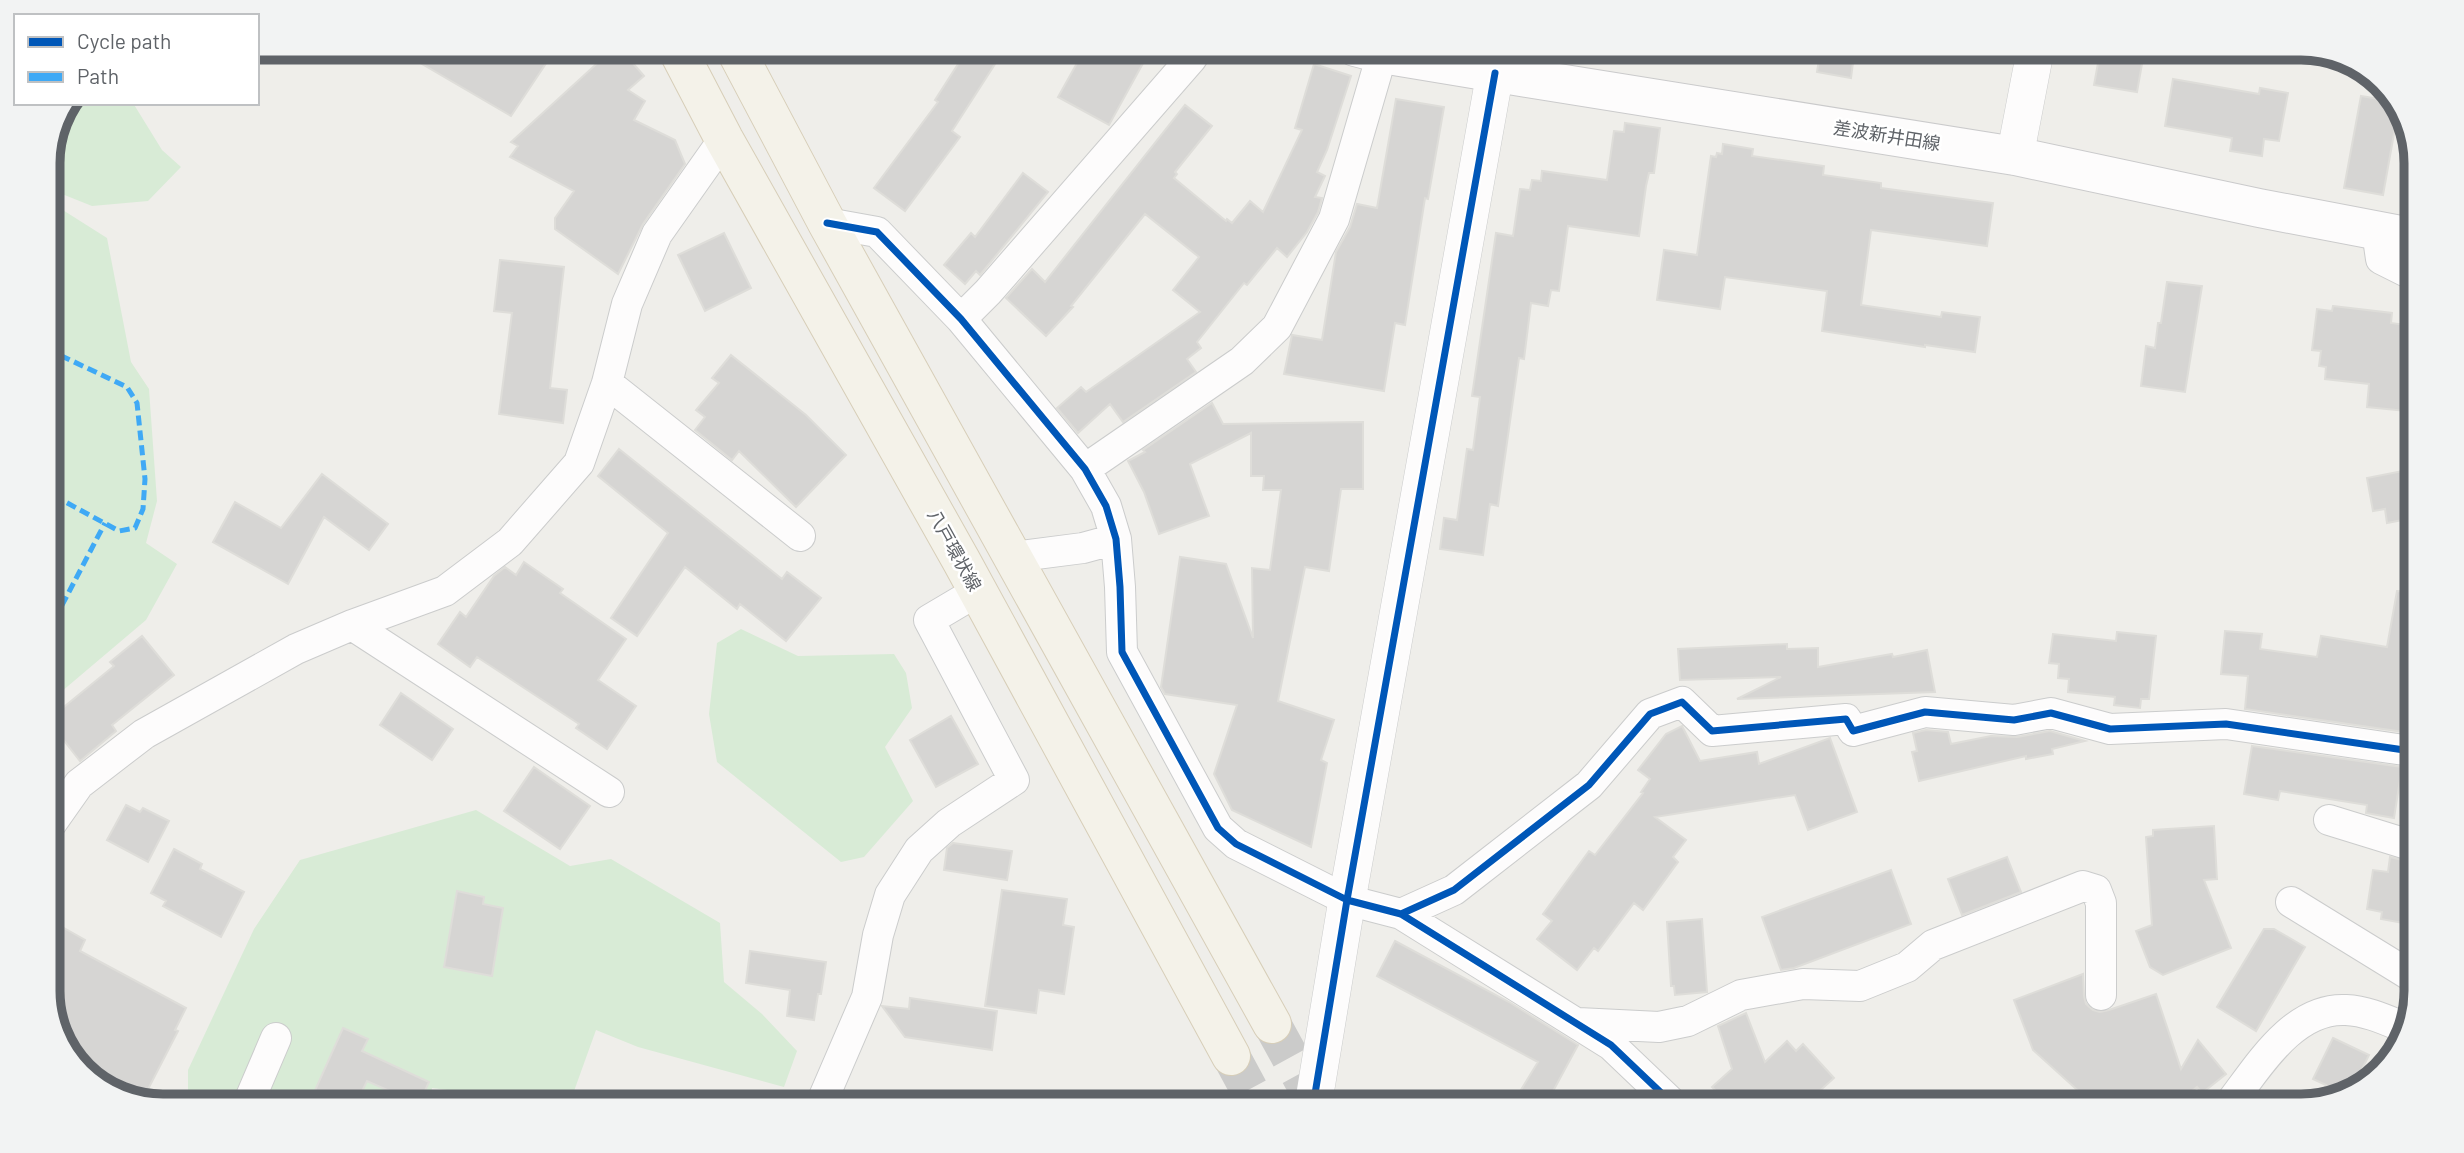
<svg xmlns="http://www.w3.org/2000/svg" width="2464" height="1153" viewBox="0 0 2464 1153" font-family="Barlow,'Noto Sans JP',sans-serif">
  <rect width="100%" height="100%" fill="#efeeea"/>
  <path fill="#d8ebd6" d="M 71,103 L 133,103 L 162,150 L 181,167 L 148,201 L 92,206 L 47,188 L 47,156 Z
    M 47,200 L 107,238 L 131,362 L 149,389 L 157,501 L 146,543 L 177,564 L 146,620 L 48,703 Z
    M 741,629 L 798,656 L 894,654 L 906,673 L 912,708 L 885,747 L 913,801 L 864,857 L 841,862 L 717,762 L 709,714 L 717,643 Z
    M 476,810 L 570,866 L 611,859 L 720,923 L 724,982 L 762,1014 L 797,1051 L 784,1087 L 638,1047 L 596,1030 L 569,1105 L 432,1088 L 430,1106 L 188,1106 L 188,1070 L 254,929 L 300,860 Z"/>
  <path fill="#d6d5d3" stroke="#deddd9" stroke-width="2" d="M 393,47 L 557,47 L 511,116 Z
    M 615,47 L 619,47 L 644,76 L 628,90 L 645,101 L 634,120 L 675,140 L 685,164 L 643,224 L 618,274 L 555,229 L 555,218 L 574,191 L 510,157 L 518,146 L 511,142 Z
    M 969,47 L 1006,47 L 952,131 L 960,137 L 905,211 L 874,188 L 938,102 L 935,100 Z
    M 1086,47 L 1152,47 L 1109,125 L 1058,97 Z
    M 1821,47 L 1855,47 L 1851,78 L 1817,72 Z
    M 2101,47 L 2145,47 L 2137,92 L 2094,85 Z
    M 1314,64 L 1351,76 L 1327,150 L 1317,172 L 1325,176 L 1315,197 L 1322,198 L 1318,212 L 1307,232 L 1287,257 L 1277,248 L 1247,285 L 1244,283 L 1197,342 L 1201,348 L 1187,359 L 1196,372 L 1123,422 L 1110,404 L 1078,433 L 1057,408 L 1081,387 L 1086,392 L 1200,312 L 1173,290 L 1199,257 L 1145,214 L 1071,306 L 1073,307 L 1046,336 L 1006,298 L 1032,269 L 1045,282 L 1185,105 L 1212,126 L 1175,172 L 1177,174 L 1174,178 L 1226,221 L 1227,219 L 1232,223 L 1250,201 L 1263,212 L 1302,130 L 1295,128 Z
    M 2173,79 L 2259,94 L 2260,88 L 2288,93 L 2279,141 L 2264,139 L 2262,156 L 2230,151 L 2232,138 L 2165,126 Z
    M 2361,96 L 2398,102 L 2408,129 L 2395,128 L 2383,195 L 2344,188 Z
    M 1396,99 L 1444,107 L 1428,199 L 1425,198 L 1405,325 L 1395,323 L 1384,391 L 1284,374 L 1292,335 L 1322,340 L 1336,252 L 1350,227 L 1357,204 L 1377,208 Z
    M 1625,123 L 1660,128 L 1654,173 L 1649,173 L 1646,186 L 1639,236 L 1568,226 L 1559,291 L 1551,290 L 1548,306 L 1531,303 L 1524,359 L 1519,358 L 1498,506 L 1490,504 L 1483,555 L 1440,549 L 1444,518 L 1457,520 L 1467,449 L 1473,450 L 1480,397 L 1472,396 L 1496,233 L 1513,236 L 1520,189 L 1530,190 L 1532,180 L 1541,181 L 1542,171 L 1607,180 L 1614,131 L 1624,132 Z
    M 1723,144 L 1753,149 L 1752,156 L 1824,166 L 1823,175 L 1881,183 L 1881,188 L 1993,203 L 1987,246 L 1871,230 L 1861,305 L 1941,317 L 1942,312 L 1980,317 L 1975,352 L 1925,345 L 1925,347 L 1822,331 L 1827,291 L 1725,277 L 1720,309 L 1657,300 L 1664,250 L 1697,255 L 1711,156 L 1716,157 L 1717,153 L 1722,154 Z
    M 1023,173 L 1048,192 L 980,275 L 976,271 L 965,284 L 944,265 L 971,233 L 975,237 Z
    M 724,233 L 751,288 L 705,311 L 678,255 Z
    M 500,260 L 564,267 L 550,388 L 567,390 L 563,423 L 499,414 L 512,313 L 494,311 Z
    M 2167,282 L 2202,286 L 2185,392 L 2141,386 L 2146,346 L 2155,348 L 2158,323 L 2161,323 Z
    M 2333,306 L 2392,313 L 2391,323 L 2406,325 L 2405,329 L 2415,330 L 2414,364 L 2411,364 L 2406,411 L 2367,407 L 2369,384 L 2325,379 L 2326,367 L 2319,366 L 2321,351 L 2312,350 L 2317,309 L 2332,311 Z
    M 731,355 L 806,415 L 846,455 L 796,507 L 739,451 L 732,460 L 695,430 L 705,417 L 696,410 L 719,383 L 712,378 Z
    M 1212,403 L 1223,424 L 1363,422 L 1363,489 L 1341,489 L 1329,571 L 1305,567 L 1278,701 L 1334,720 L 1321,760 L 1327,763 L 1311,847 L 1232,810 L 1214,774 L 1237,705 L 1165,694 L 1161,687 L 1180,557 L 1226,564 L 1253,638 L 1252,568 L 1270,570 L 1281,490 L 1263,490 L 1264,476 L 1251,476 L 1251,433 L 1190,464 L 1209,516 L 1159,534 L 1144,492 L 1128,461 L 1145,452 L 1143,450 Z
    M 619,449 L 782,579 L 787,572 L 821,598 L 786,641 L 740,604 L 737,609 L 685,567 L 637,636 L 611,618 L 668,533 L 598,476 Z
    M 2413,469 L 2413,518 L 2387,523 L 2385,509 L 2373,511 L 2367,478 Z
    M 322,474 L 388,524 L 369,550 L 324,517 L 288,584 L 213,542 L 235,502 L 281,528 Z
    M 524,562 L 563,589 L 560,593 L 626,639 L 598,680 L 636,706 L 607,749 L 576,728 L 579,724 L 477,657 L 470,667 L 438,644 L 460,612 L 466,617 L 494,576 L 505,567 L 516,575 Z
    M 2397,591 L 2412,592 L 2411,682 L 2404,732 L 2245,709 L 2248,676 L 2221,674 L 2225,631 L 2262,634 L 2260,649 L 2317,657 L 2321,636 L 2387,647 Z
    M 2117,632 L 2156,636 L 2149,699 L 2141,699 L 2140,708 L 2114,705 L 2115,697 L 2068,692 L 2069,679 L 2058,678 L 2059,664 L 2049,663 L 2053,634 L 2116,641 Z
    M 142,636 L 174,675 L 112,725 L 116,731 L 80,761 L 48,720 L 114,666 L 110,662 Z
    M 1787,644 L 1787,649 L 1818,648 L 1818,667 L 1892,654 L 1893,657 L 1927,650 L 1935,692 L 1737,699 L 1781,677 L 1680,680 L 1678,649 Z
    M 401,693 L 453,729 L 432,760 L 380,725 Z
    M 951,716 L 978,764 L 936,787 L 910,740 Z
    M 1682,726 L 1700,761 L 1757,752 L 1759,764 L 1830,738 L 1857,812 L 1808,830 L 1795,795 L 1655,817 L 1686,840 L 1673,857 L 1678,862 L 1643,910 L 1634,903 L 1598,951 L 1594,948 L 1577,970 L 1537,939 L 1552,921 L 1543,914 L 1589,851 L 1595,855 L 1643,793 L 1641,792 L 1650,779 L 1638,770 L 1666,734 Z
    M 1926,730 L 1948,732 L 1951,744 L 1991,736 L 2017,737 L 2050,731 L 2085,741 L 2052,749 L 2053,754 L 2026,759 L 2026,756 L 1919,781 L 1912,752 L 1917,751 L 1913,733 Z
    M 2252,746 L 2402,767 L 2394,818 L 2366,813 L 2367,805 L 2280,791 L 2278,800 L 2244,794 Z
    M 534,767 L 590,806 L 560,849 L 504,811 Z
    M 126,805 L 140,812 L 143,808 L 169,821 L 148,862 L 107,840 Z
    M 2214,826 L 2217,879 L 2204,880 L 2231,948 L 2163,975 L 2150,967 L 2136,931 L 2152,925 L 2146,837 L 2153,836 L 2153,830 Z
    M 953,843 L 1012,851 L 1007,880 L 944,870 L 947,848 Z
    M 174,849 L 202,864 L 200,869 L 244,892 L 221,937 L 163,906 L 166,901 L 151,893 Z
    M 2007,857 L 2021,892 L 1962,915 L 1948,879 Z
    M 2390,857 L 2410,862 L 2409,924 L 2381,919 L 2382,912 L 2367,909 L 2373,870 L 2388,872 Z
    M 1891,870 L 1911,924 L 1794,968 L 1781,970 L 1762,917 Z
    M 1002,890 L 1067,899 L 1063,925 L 1074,927 L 1064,994 L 1039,990 L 1036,1013 L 985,1006 Z
    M 457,891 L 484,897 L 483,904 L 503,908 L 492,976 L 444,967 Z
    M 48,919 L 85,940 L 80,951 L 186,1008 L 175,1030 L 178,1031 L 143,1099 L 86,1070 L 67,1055 L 48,998 Z
    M 1702,919 L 1707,992 L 1675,995 L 1674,986 L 1671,986 L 1667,922 Z
    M 2264,929 L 2274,929 L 2305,947 L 2256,1031 L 2217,1007 Z
    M 1395,941 L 1509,1002 L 1578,1045 L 1545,1106 L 1511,1106 L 1538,1062 L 1377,976 Z
    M 750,951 L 826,962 L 821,994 L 818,994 L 814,1020 L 787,1016 L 790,990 L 746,983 Z
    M 2083,974 L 2084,996 L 2086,1004 L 2093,1010 L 2100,1012 L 2109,1010 L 2156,994 L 2181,1069 L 2198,1040 L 2226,1074 L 2202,1093 L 2197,1087 L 2174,1106 L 2095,1106 L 2033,1050 L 2014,1000 Z
    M 910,998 L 997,1011 L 992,1050 L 905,1037 L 882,1006 L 909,1009 Z
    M 1746,1013 L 1765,1062 L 1787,1041 L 1796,1051 L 1803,1044 L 1834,1078 L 1803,1106 L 1701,1106 L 1716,1091 L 1712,1087 L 1732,1069 L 1718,1026 Z
    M 343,1028 L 368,1039 L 362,1051 L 429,1082 L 419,1104 L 367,1081 L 355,1106 L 308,1106 Z
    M 2333,1038 L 2369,1055 L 2352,1090 L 2318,1101 L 2326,1085 L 2313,1079 Z"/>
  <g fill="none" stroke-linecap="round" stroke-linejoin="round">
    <path stroke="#cbcbca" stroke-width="38" stroke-dasharray="38 19" stroke-linecap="butt" d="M 1272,1024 L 1317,1106
      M 1231,1056 L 1258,1106"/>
    <g stroke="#cbcccc" stroke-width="32">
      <path id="minor" d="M 827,223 L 877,232 L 961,319 L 1085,469 L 1106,506 L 1116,539 L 1120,587 L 1122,652 L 1218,828 L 1236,844 L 1347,900 L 1401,914 L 1611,1045 L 1675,1106
        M 2377,231 L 2381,259 L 2415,276
        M 961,319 L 988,292 L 1191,59 L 1199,47
        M 607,383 L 800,536
        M 1085,469 L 1242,361 L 1277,327 L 1334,219 L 1382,54
        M 1013,557 L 1083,548 L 1116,539
        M 352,625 L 609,792
        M 2329,820 L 2410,845
        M 48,828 L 79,784 L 144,734 L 296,649 L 352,625 L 445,591 L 510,542 L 579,463 L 607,383 L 627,304 L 657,234 L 724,139
        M 2291,902 L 2408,974
        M 1401,914 L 1454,890 L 1589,785 L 1650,714 L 1682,702 L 1712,731 L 1846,719 L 1853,731 L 1925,712 L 2014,720 L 2051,713 L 2110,729 L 2226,724 L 2411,751
        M 1578,1023 L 1659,1027 L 1688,1021 L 1741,995 L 1803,984 L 1860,986 L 1907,967 L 1933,945 L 2083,886 L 2096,890 L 2101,903 L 2101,995
        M 247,1106 L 276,1038
        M 820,1106 L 867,997 L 878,935 L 890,895 L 919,850 L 949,823 L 1014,780 L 929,620 L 978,591
        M 2228,1106 C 2257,1069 2292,1007 2346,1010 C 2368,1011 2388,1021 2408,1029"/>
    </g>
    <g stroke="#cbcccc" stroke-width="38">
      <path id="tertiary" d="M 2015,156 L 2036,47
        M 1313,1106 L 1347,900 L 1495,73"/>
    </g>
    <g stroke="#cacacb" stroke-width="40">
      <path id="secondary" d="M 1355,47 L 1382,54 L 1527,78 L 2015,156 L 2259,208 L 2416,238"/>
    </g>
    <g stroke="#d7ceb8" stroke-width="40">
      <path id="primary" d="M 676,47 L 724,139 L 962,562 L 1231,1056
        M 734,47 L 827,223 L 1272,1024"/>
    </g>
    <use href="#minor" stroke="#fdfcfc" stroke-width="30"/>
    <use href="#tertiary" stroke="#fdfcfc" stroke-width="37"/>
    <use href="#secondary" stroke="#fdfcfc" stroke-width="38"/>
    <use href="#primary" stroke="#f4f2e9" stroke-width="38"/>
    <path stroke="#3fa9f5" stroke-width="5" stroke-dasharray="10 5" stroke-linecap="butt" d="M 47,349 L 127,387 L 137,403 L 145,479 L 143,509 L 135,528 L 119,531 L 47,492
      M 48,632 L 105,523"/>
    <g stroke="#fff" stroke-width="11">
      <path id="cycleway" d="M 827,223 L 877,232 L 961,319 L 1085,469 L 1106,506 L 1116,539 L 1120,587 L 1122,652 L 1218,828 L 1236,844 L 1347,900 L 1401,914 L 1611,1045 L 1675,1106
        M 1401,914 L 1454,890 L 1589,785 L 1650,714 L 1682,702 L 1712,731 L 1846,719 L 1853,731 L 1925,712 L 2014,720 L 2051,713 L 2110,729 L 2226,724 L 2411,751
        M 1313,1106 L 1347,900 L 1495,73"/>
    </g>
    <use href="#cycleway" stroke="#0057b8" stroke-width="7"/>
  </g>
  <g text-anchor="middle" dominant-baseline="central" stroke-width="5" stroke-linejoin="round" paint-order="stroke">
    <g font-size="18" fill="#5f6368" stroke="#fff">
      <text transform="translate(1887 135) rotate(9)">差波新井田線</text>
      <text transform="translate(955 550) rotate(61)">八戸環状線</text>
    </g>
  </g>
  <path d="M0 0H2464V1153H0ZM163 60H2301A103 103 0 0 1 2404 163V991A103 103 0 0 1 2301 1094H163A103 103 0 0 1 60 991V163A103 103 0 0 1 163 60Z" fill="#f2f3f3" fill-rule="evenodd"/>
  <path fill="none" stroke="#5f6368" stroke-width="9" d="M163 60H2301A103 103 0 0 1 2404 163V991A103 103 0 0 1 2301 1094H163A103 103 0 0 1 60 991V163A103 103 0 0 1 163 60Z"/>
  <rect x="14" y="14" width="245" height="91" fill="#ffffff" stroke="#bfc1c3" stroke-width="2"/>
  <rect x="28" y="37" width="35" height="10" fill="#0057b8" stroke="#bfc1c3" stroke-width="2"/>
  <text x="77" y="49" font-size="21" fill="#5f6368">Cycle path</text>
  <rect x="28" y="72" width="35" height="10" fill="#3fa9f5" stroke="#bfc1c3" stroke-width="2"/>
  <text x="77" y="84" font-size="21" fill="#5f6368">Path</text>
</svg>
